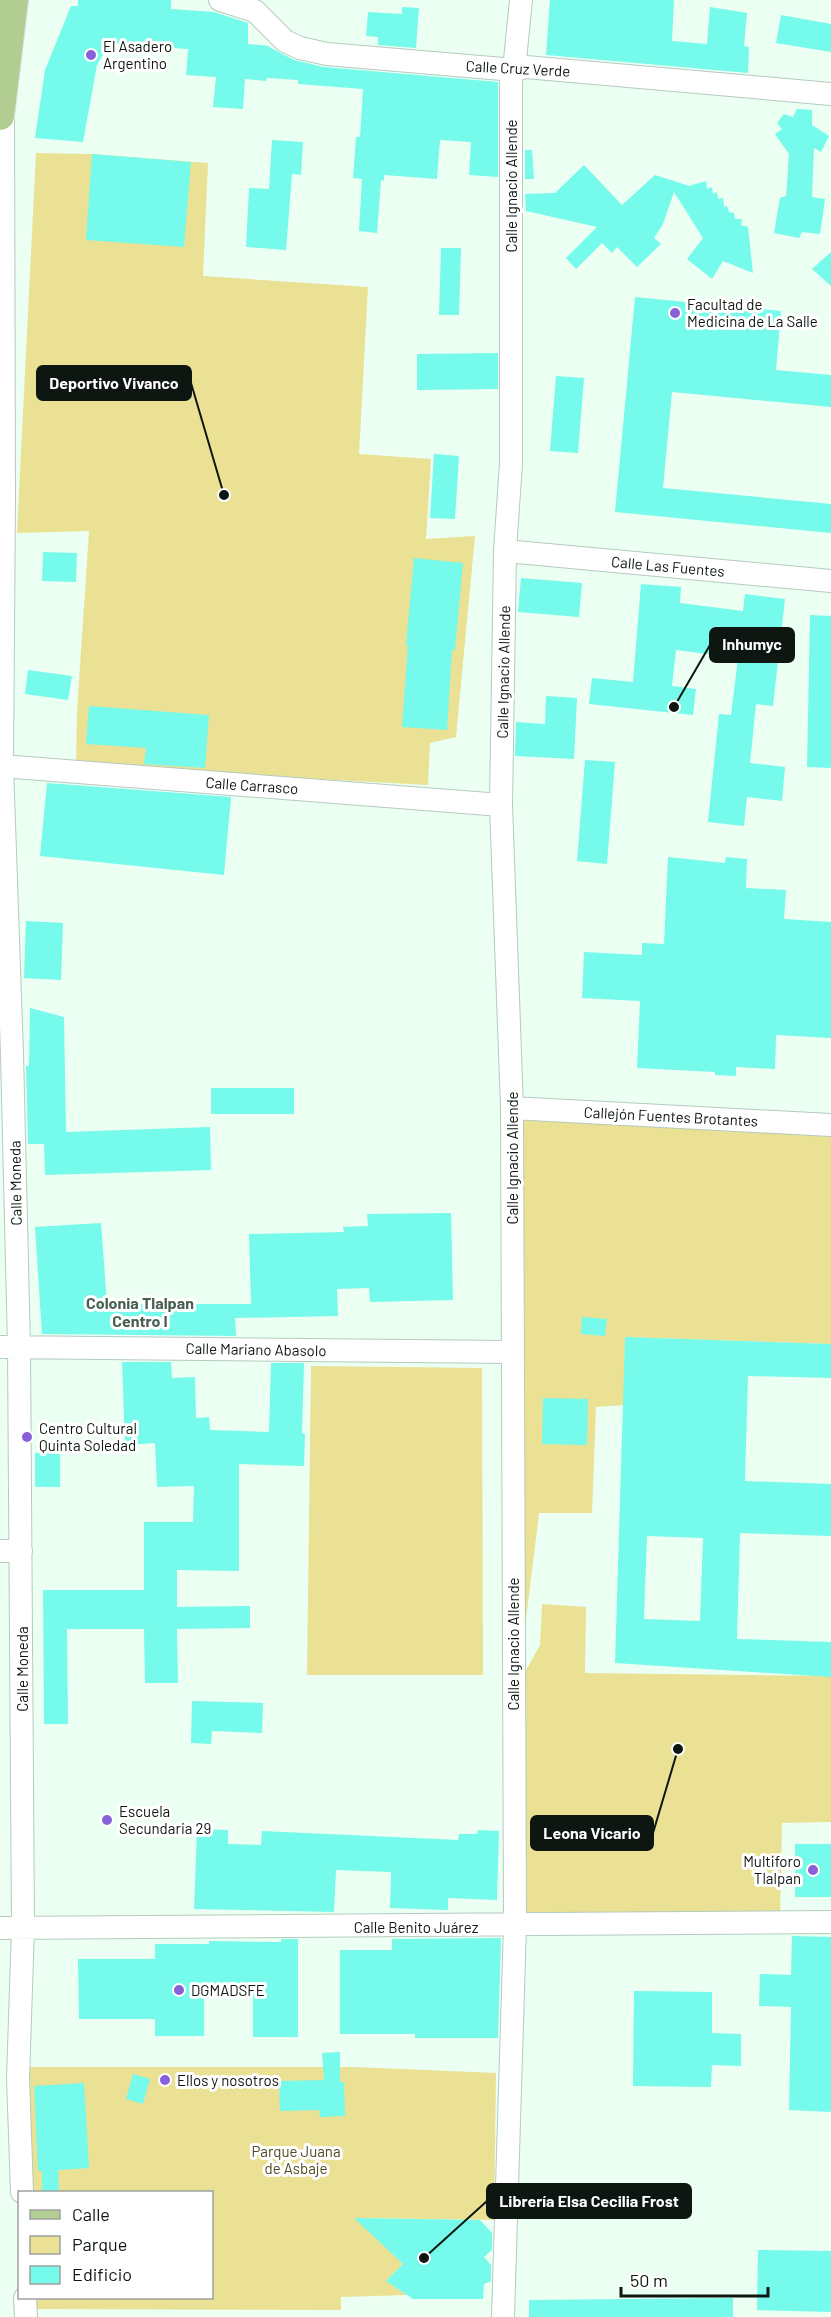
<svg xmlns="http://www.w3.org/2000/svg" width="831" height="2317" viewBox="0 0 831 2317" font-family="Barlow,sans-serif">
  <rect width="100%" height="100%" fill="#ecfff3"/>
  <path fill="#eae194" d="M 36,153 L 92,154 L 208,163 L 203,276 L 368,287 L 359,454 L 431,459 L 426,539 L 475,536 L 456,737 L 430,743 L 428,785 L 76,766 L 77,711 L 89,531 L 17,533 Z
    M 522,1114 L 831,1134 L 831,1344 L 625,1337 L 624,1405 L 596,1407 L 592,1513 L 539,1513 L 518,1685 L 540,1645 L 542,1604 L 586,1607 L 585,1673 L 831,1676 L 831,1822 L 782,1823 L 780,1917 L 522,1918 L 525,1687 L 517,1688 L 523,1512 Z
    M 311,1366 L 482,1368 L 483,1675 L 307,1675 Z
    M 20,2067 L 353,2067 L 496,2073 L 494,2220 L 366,2218 L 364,2227 L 403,2264 L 386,2281 L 407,2295 L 341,2297 L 341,2310 L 27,2309 L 27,2298 L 212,2298 L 212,2192 L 25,2192 Z"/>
  <path fill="#75faeb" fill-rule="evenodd" d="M 78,0 L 171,0 L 171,9 L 214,12 L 248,23 L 248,44 L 269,46 L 269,47 L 294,60 L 324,67 L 498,82 L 498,177 L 469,175 L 471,142 L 440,140 L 437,179 L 384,175 L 384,181 L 381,180 L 377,233 L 359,231 L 362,179 L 353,178 L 356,137 L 360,137 L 363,89 L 298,84 L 298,80 L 267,78 L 266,81 L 245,79 L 243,109 L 213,107 L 216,77 L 186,75 L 188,49 L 109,44 L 97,65 L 83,142 L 35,138 L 45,70 L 71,6 L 78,6 Z
    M 550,0 L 674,0 L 672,41 L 707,44 L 710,7 L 747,13 L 744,46 L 749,47 L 748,73 L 546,55 Z
    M 402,7 L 419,8 L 416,48 L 378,45 L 378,37 L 366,36 L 368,12 L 402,14 Z
    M 781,15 L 831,24 L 831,52 L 776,43 Z
    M 797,109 L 812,110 L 812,125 L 829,136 L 821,152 L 814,148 L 812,197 L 825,199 L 820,234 L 802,232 L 799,238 L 774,233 L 780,198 L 786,196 L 789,154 L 775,134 L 782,129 L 777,123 L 784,114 L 793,117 Z
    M 272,140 L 303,142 L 301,175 L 292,174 L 286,250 L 246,247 L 249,188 L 269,189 Z
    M 525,150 L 532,150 L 534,179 L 525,179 Z
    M 92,154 L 191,162 L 184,247 L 86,240 Z
    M 584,165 L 622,205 L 655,175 L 689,186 L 706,181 L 707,189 L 712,187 L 713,194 L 717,192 L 718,199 L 723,198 L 724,207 L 727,206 L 729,212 L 734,213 L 735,219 L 742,219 L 741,225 L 748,227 L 753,273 L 723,261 L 712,279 L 687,259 L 703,238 L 674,192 L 663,224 L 654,238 L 661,244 L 637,267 L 617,247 L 612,253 L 602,243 L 576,269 L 566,258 L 597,227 L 526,211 L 525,194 L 555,193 Z
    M 441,248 L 461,248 L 459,315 L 439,315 Z
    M 831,252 L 831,286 L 812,269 Z
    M 635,297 L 756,309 L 757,315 L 758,309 L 781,311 L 776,370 L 831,375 L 831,407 L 672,392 L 663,488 L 831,504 L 831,533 L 615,512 Z
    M 498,353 L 498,389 L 417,390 L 417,354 Z
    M 556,376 L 584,378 L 578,453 L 550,451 Z
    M 434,454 L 459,456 L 455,519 L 430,518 Z
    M 43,552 L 77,553 L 76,582 L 42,581 Z
    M 414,558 L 463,563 L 455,650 L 452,650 L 447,730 L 402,727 L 408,646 L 406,645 Z
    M 521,578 L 582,583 L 579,617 L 518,612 Z
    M 641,584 L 681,587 L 680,603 L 743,611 L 745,594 L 785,599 L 773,706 L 756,704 L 750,763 L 785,767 L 782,801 L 747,797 L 744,826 L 708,822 L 719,714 L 731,715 L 738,658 L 676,650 L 672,686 L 696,689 L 693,715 L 589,704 L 592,678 L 633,682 Z
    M 810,615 L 831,616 L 831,768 L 807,767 Z
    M 28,670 L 72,676 L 68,700 L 25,694 Z
    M 546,696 L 577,698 L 574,759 L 515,756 L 516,722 L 545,724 Z
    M 89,706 L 209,715 L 205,768 L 144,764 L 146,748 L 86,744 Z
    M 585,760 L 615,762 L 607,864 L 577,861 Z
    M 47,783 L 231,797 L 224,875 L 40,856 Z
    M 668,857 L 725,863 L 726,857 L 747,859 L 746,888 L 786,890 L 784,919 L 831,922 L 831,1038 L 776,1035 L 775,1069 L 736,1067 L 736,1076 L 715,1075 L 715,1072 L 637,1068 L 640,1001 L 582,998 L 584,952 L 642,955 L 642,943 L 664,944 Z
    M 26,921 L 63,923 L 61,980 L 24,978 Z
    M 30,1008 L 64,1017 L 66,1132 L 210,1127 L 211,1170 L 45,1175 L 44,1144 L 28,1144 L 26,1066 L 29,1066 Z
    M 211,1088 L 294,1088 L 294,1114 L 211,1114 Z
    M 451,1213 L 453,1300 L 370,1302 L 369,1288 L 337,1289 L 338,1316 L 235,1318 L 236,1336 L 42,1334 L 35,1227 L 101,1223 L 107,1304 L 251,1304 L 249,1234 L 344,1232 L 343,1227 L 368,1226 L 367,1214 Z
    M 582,1317 L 607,1319 L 605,1336 L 581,1334 Z
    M 625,1337 L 831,1344 L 831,1378 L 748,1376 L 745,1481 L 831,1484 L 831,1536 L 740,1533 L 737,1639 L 831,1642 L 831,1677 L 615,1663 ZM 647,1536 L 703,1538 L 700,1621 L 644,1619 Z
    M 122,1362 L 171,1362 L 172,1378 L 195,1377 L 196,1418 L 209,1417 L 210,1430 L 269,1432 L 271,1363 L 304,1363 L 302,1433 L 305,1434 L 304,1466 L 239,1464 L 239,1571 L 177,1570 L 177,1607 L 250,1606 L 250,1628 L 177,1629 L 178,1683 L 145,1683 L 144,1629 L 67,1629 L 68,1724 L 44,1724 L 43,1590 L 144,1590 L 144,1522 L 193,1522 L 194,1486 L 157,1487 L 155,1443 L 125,1445 Z
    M 543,1398 L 588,1399 L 587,1445 L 542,1444 Z
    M 35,1453 L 60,1453 L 60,1487 L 35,1487 Z
    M 192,1701 L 263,1703 L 262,1733 L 212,1731 L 211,1744 L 191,1743 Z
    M 197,1829 L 228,1830 L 228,1844 L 261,1845 L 262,1831 L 458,1840 L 459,1834 L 477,1834 L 478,1830 L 499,1831 L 497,1900 L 448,1898 L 448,1910 L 390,1908 L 391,1872 L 336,1870 L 334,1912 L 194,1909 Z
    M 795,1844 L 831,1844 L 831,1897 L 795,1897 Z
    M 792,1936 L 831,1937 L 831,2112 L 789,2110 L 791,2007 L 759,2006 L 760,1974 L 791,1975 Z
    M 501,1938 L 498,2038 L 415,2038 L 415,2034 L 340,2034 L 340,1950 L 392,1950 L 392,1939 Z
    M 281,1939 L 298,1939 L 298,2037 L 253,2037 L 253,1990 L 204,1990 L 204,2036 L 155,2036 L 155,2019 L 79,2019 L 78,1959 L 155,1959 L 155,1944 L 209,1944 L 209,1941 L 281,1942 Z
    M 634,1991 L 712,1992 L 712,2033 L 741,2034 L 741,2066 L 712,2065 L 711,2087 L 633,2086 Z
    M 340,2052 L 340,2082 L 344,2082 L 345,2116 L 320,2117 L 319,2110 L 280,2111 L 279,2081 L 324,2080 L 322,2053 Z
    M 133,2074 L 150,2079 L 143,2104 L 126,2099 Z
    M 84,2083 L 89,2168 L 58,2170 L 59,2193 L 42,2193 L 42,2171 L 38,2171 L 34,2086 Z
    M 354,2218 L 480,2220 L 492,2233 L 492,2250 L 484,2257 L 491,2265 L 491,2281 L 484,2284 L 483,2299 L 413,2299 L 386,2281 L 403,2264 Z
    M 758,2250 L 831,2251 L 831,2312 L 757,2310 Z
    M 733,2298 L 733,2317 L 529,2317 L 529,2300 Z"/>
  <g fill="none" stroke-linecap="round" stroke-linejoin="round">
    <g stroke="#b4cbbd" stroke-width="24">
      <path id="minor" d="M 220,0 L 255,11 L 285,41 L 300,48 L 327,54 L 514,70 L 526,67 L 831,94
        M 3,102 L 4,499 L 2,766 L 12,1054 L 19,1347 L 23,1928 L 18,2078 L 22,2192
        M 505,551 L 831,581
        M 2,766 L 501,805
        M 512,1108 L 831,1125
        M 0,1347 L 512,1352
        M 0,1551 L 21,1551
        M 0,1928 L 831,1922
        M 25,2298 L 26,2317
        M 503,2317 L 515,1926 L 512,1108 L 501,805 L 505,551 L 511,463 L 511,80 L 514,70 L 521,0"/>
    </g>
    <g stroke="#dddede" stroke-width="30">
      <path id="major" d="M 0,116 L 14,0"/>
    </g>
    <use href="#minor" stroke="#fff" stroke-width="22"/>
    <use href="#major" stroke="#b1cd91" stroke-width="28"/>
  </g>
  <g fill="#8760da" stroke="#fff" stroke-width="2">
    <circle cx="91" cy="55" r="6"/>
    <circle cx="675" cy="313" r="6"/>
    <circle cx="27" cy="1437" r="6"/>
    <circle cx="107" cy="1820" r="6"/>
    <circle cx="813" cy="1870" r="6"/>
    <circle cx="179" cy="1990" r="6"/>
    <circle cx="165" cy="2080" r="6"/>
  </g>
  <g text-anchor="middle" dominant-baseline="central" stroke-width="6" stroke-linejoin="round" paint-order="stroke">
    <g font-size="15" fill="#0e1611" stroke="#fff" text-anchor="start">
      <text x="103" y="46">El Asadero<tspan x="103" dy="17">Argentino</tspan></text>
      <text x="687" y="304">Facultad de<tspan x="687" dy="17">Medicina de La Salle</tspan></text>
      <text x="39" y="1428">Centro Cultural<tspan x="39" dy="17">Quinta Soledad</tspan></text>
      <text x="119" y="1811">Escuela<tspan x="119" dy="17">Secundaria 29</tspan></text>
      <text x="801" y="1861" text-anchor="end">Multiforo<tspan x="801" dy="17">Tlalpan</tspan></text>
      <text x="191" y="1990">DGMADSFE</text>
      <text x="177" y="2080">Ellos y nosotros</text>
    </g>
    <g font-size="15" fill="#0e1611" stroke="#fff">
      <text transform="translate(518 68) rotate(3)">Calle Cruz Verde</text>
      <text transform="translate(511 186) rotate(-90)">Calle Ignacio Allende</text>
      <text transform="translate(668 566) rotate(5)">Calle Las Fuentes</text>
      <text transform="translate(503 672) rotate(-89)">Calle Ignacio Allende</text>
      <text transform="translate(252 785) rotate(4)">Calle Carrasco</text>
      <text transform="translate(671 1116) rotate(3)">Callejón Fuentes Brotantes</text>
      <text transform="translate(512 1158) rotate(-90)">Calle Ignacio Allende</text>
      <text transform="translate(15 1183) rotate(-91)">Calle Moneda</text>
      <text transform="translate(256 1349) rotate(1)">Calle Mariano Abasolo</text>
      <text transform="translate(513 1644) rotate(-90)">Calle Ignacio Allende</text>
      <text transform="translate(22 1669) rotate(-90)">Calle Moneda</text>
      <text x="416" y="1927">Calle Benito Juárez</text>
    </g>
    <g font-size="15" fill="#504b22" stroke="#fff">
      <text x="296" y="2151">Parque Juana<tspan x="296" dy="17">de Asbaje</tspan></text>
    </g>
    <g font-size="16" font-weight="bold" fill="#495d51" stroke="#fff">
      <text x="140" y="1302">Colonia Tlalpan<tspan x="140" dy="18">Centro I</tspan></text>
    </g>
  </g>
  <path fill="none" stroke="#0e1611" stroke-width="2" d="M224 495L191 383M674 707L710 645M678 1749L653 1833M424 2258L487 2201"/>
  <g fill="#0e1611" stroke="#fff" stroke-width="2">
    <circle cx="224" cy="495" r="6"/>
    <circle cx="674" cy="707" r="6"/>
    <circle cx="678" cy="1749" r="6"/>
    <circle cx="424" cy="2258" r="6"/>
  </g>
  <g fill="#0e1611" stroke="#0e1611" stroke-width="2">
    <rect x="37" y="366" width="154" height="34" rx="6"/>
    <rect x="710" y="628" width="84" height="34" rx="6"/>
    <rect x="531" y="1816" width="122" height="34" rx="6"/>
    <rect x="487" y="2184" width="204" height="34" rx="6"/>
  </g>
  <g font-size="16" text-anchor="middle" font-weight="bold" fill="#fff">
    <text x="114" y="389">Deportivo Vivanco</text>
    <text x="752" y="650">Inhumyc</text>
    <text x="592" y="1839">Leona Vicario</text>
    <text x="589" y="2207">Librería Elsa Cecilia Frost</text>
  </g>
  <rect x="18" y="2191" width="195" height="108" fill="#ffffff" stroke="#9fa2a0" stroke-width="1.5"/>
  <rect x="30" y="2210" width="30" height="9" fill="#b1cd91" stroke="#9fa2a0" stroke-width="1.5"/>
  <text x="72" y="2221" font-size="18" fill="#0e1611">Calle</text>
  <rect x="30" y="2236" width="30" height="18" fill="#eae194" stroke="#9fa2a0" stroke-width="1.5"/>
  <text x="72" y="2251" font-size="18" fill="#0e1611">Parque</text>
  <rect x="30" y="2266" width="30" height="18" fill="#75faeb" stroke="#9fa2a0" stroke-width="1.5"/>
  <text x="72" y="2281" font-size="18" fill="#0e1611">Edificio</text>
  <path d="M621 2287v9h147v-9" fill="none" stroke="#0e1611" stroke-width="3"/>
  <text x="630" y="2287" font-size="18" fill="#0e1611" stroke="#ffffff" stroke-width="4.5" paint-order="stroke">50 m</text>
</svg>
